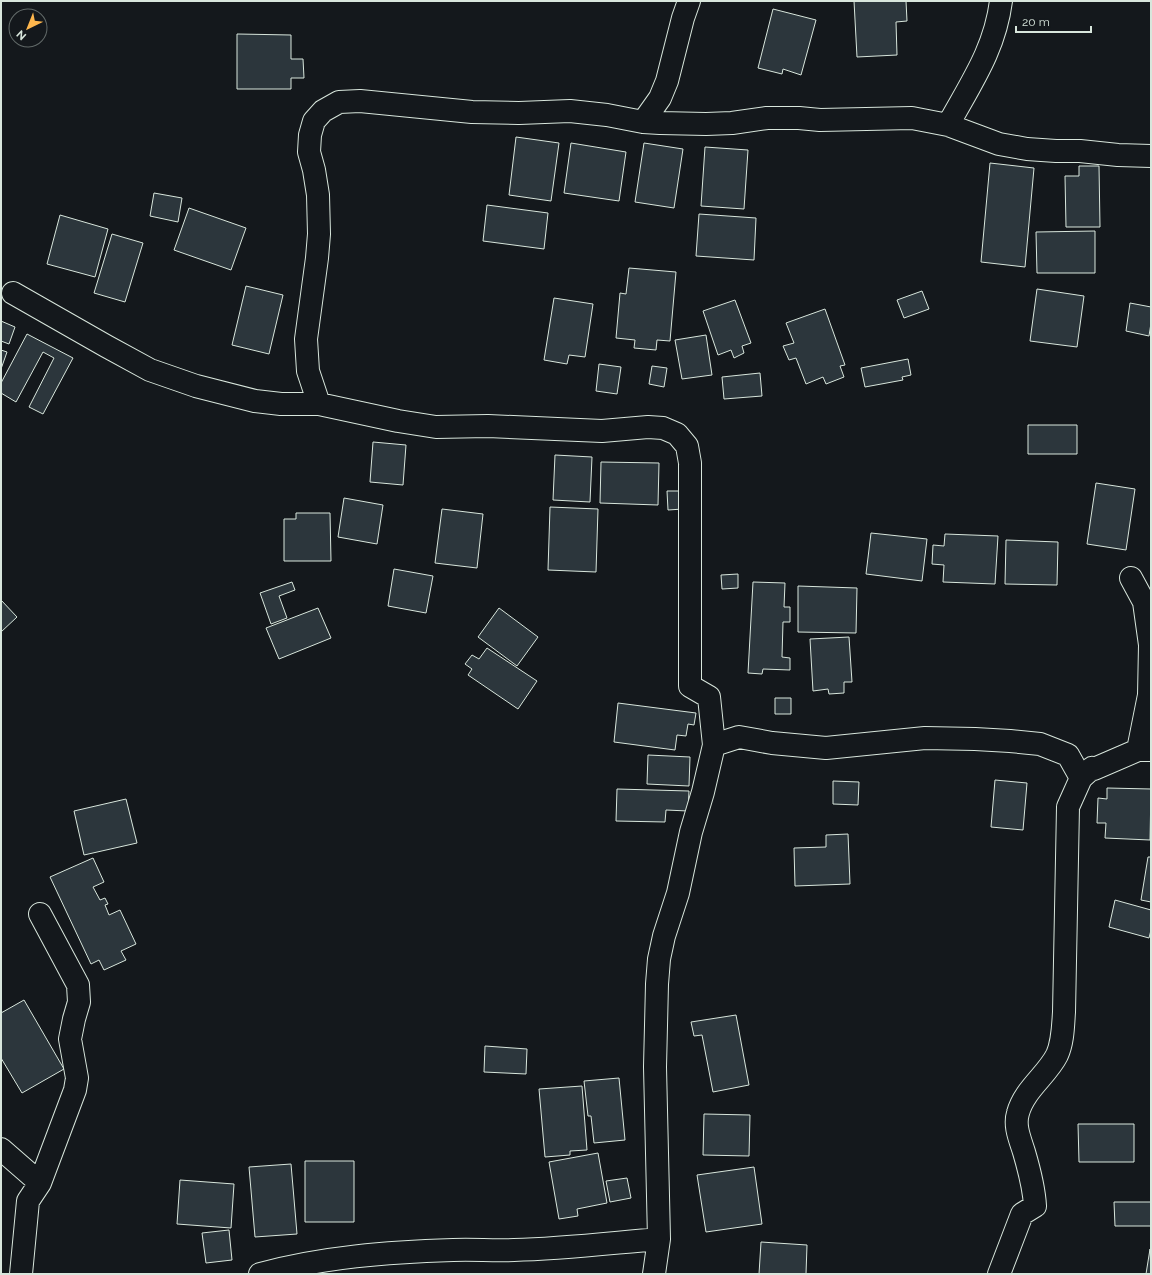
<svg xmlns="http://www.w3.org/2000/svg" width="1152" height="1275" viewBox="0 0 1152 1275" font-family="Raleway,sans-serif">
  <rect width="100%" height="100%" fill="#14181c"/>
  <path fill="#2c363c" stroke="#d8e6dc" d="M 854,1 L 906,1 L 907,21 L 896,22 L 897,55 L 857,57 Z
    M 773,9 L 816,20 L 801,75 L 783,69 L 782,74 L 758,68 Z
    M 237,34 L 291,35 L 291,59 L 303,59 L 304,78 L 291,78 L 291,89 L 237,89 Z
    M 516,137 L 559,143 L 551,201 L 509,195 Z
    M 571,143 L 626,152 L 619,201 L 564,193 Z
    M 644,143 L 683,149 L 674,208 L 635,202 Z
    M 705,147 L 748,150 L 744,209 L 701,206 Z
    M 990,163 L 1034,168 L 1025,267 L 981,262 Z
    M 1079,166 L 1099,166 L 1100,227 L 1066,227 L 1065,176 L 1079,176 Z
    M 154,193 L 182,198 L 178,222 L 150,216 Z
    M 487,205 L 548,213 L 544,249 L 483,241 Z
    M 189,208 L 246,228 L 231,270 L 174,250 Z
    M 699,214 L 756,218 L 754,260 L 696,256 Z
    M 60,215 L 108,229 L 95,277 L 47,264 Z
    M 1095,231 L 1095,273 L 1037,273 L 1036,232 Z
    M 112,234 L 143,243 L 125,302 L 94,293 Z
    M 629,268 L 676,272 L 670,341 L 657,340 L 656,350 L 634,348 L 635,340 L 616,338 L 620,293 L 626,294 Z
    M 246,286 L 283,295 L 269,354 L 232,345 Z
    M 1037,289 L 1084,296 L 1077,347 L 1030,341 Z
    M 922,291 L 929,309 L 904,318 L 897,300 Z
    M 554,298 L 593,304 L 585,357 L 569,355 L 567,364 L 544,360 Z
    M 735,300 L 751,343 L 742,346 L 744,353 L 734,358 L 731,350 L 718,355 L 703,311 Z
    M 1130,303 L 1151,307 L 1151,323 L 1149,336 L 1126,331 Z
    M 825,309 L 845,365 L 840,366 L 844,377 L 826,384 L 823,377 L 806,384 L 796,358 L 789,360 L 783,346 L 794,343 L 786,323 Z
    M 1,321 L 15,327 L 9,344 L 1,341 Z
    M 27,334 L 73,358 L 43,414 L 29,407 L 54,358 L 43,352 L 16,402 L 1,393 L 1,383 Z
    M 706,335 L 712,375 L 682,379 L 675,340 Z
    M 1,350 L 7,352 L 1,369 Z
    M 908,359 L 911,375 L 902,377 L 903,380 L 865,387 L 861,368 Z
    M 599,364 L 621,367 L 617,394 L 596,391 Z
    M 652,366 L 667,368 L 664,387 L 649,384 Z
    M 760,373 L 762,396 L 724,399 L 722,377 Z
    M 1028,425 L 1077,425 L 1077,454 L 1028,454 Z
    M 373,442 L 406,445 L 403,485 L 370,482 Z
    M 555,455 L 592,457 L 590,502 L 553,500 Z
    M 601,462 L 659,463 L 658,505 L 600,503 Z
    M 1096,483 L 1135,489 L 1126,550 L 1087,544 Z
    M 667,491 L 682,491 L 683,509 L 668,510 Z
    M 344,498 L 383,505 L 377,544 L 338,537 Z
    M 550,507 L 598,509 L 596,572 L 548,570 Z
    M 442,509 L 483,514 L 477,568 L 435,563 Z
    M 296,513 L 330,513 L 331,561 L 284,561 L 284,519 L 296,519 Z
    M 871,533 L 927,539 L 922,581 L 866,574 Z
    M 945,534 L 998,536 L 995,584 L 943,582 L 944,565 L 932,564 L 933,545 L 944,546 Z
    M 1006,540 L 1058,542 L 1057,585 L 1005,584 Z
    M 394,569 L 433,576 L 426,613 L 388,606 Z
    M 738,574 L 738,588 L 722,589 L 721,575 Z
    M 292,582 L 295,590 L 279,596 L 287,618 L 271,624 L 260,593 Z
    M 753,582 L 785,583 L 784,607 L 790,607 L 790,622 L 783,622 L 782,657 L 790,658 L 790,670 L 763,669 L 762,674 L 748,673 Z
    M 798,586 L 857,588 L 856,633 L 798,632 Z
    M 1,600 L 17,617 L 1,632 Z
    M 318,608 L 331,638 L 279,659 L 266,628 Z
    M 499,608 L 538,637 L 517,666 L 478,637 Z
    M 849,637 L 852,682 L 844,682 L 844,693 L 829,694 L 828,689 L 813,691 L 810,639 Z
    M 487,648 L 537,681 L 518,709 L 468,675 L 472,669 L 465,664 L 472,655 L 479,659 Z
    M 775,698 L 791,698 L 791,714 L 775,714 Z
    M 618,703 L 696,713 L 694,725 L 688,724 L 686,736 L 677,735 L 675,750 L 614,742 Z
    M 648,755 L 690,757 L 689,786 L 647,784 Z
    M 995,780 L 1027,783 L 1023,830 L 991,827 Z
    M 833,781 L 859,782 L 858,805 L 833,804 Z
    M 1107,788 L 1151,789 L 1150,840 L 1105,838 L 1106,823 L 1097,823 L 1098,798 L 1107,799 Z
    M 617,789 L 689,791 L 688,811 L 666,810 L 665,822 L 616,821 Z
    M 126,799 L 137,843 L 84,855 L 74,811 Z
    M 848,834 L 850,884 L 795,886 L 794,848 L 826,847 L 826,835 Z
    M 1148,857 L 1151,857 L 1151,902 L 1141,900 Z
    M 93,858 L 104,882 L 93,887 L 100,900 L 105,898 L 108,904 L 105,905 L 109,915 L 120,910 L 136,944 L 121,951 L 126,960 L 104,970 L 99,960 L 91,964 L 50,877 Z
    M 1115,900 L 1151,910 L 1151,930 L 1149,938 L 1109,927 Z
    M 24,1000 L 64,1069 L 22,1093 L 1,1058 L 1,1013 Z
    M 736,1015 L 749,1085 L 713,1092 L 702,1035 L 694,1036 L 691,1022 Z
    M 485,1046 L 527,1049 L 526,1074 L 484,1072 Z
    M 619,1078 L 625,1140 L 594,1143 L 591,1116 L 588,1116 L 584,1081 Z
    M 582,1086 L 587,1150 L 570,1151 L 570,1155 L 545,1157 L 539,1089 Z
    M 704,1114 L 750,1115 L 749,1156 L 703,1155 Z
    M 1078,1124 L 1134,1124 L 1134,1162 L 1079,1162 Z
    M 598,1153 L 607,1203 L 577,1209 L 578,1216 L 559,1219 L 549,1162 Z
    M 305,1161 L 354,1161 L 354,1222 L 305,1222 Z
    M 291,1164 L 297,1234 L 255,1237 L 249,1167 Z
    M 754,1167 L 762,1224 L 706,1232 L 697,1175 Z
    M 627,1178 L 631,1198 L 610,1202 L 606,1181 Z
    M 180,1180 L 234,1184 L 231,1228 L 177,1224 Z
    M 1114,1202 L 1151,1202 L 1151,1226 L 1115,1226 Z
    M 229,1230 L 232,1260 L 206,1263 L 202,1233 Z
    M 761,1242 L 807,1245 L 806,1274 L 759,1274 Z
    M 1150,1249 L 1151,1274 L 1146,1274 Z"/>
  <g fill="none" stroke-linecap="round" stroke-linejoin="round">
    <g stroke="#d8e6dc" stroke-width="24">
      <path id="minor" d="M 643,122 L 660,98 L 667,81 L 683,18 L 689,1
        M 948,125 C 971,83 995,49 1001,1
        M 13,293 L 106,346 L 150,370 L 196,386 L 255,401 L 281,404 L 319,404 L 398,421 L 436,427 L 488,426 L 602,431 L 648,427 L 663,428 L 677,434 L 687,446 L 690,463 L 690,686 L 709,697 L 714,745 L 703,792 L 691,832 L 678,893 L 664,936 L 659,959 L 657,984 L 655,1067 L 659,1239 L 654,1274
        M 319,404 L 308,371 L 306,339 L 317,258 L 319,234 L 318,195 L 314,170 L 309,152 L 310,135 L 314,121 L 323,111 L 339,102 L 360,101 L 472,112 L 519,113 L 570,111 L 607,115 L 643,122 L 660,123 L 706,124 L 732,123 L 767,118 L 799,118 L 820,120 L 912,118 L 948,125 L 999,144 L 1027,149 L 1056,151 L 1080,151 L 1118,155 L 1151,156
        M 1131,578 L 1144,602 L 1150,645 L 1149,695 L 1138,750
        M 714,745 L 739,737 L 772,743 L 826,748 L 925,738 L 975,739 L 1010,741 L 1040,744 L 1068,755 L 1081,778
        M 1,1149 L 40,1183
        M 21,1274 L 28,1201 L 40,1183 L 75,1090 L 77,1078 L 70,1039 L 74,1019 L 79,1002 L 78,985 L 40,914
        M 260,1274 C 323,1257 388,1252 453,1250 C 473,1249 493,1251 514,1250 C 562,1249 611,1243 659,1239
        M 999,1274 L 1022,1214 L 1035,1206 C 1034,1187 1029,1169 1024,1152 C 1020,1139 1014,1126 1018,1113 C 1024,1090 1047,1075 1057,1055 C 1063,1042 1063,1026 1064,1012 L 1068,807 L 1081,778 L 1092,768 L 1094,769 L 1138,750 L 1151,750"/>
    </g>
    <use href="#minor" stroke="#14181c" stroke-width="22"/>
  </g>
  <rect width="1152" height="1275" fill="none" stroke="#d8e6dc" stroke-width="4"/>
  <g transform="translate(28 28) rotate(223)"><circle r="19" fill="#14181c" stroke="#626a69"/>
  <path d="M0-3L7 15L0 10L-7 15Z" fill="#ffb74d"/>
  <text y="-6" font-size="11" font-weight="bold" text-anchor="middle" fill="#d8e6dc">N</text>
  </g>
  <path d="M1016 26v6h75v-6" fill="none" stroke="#d8e6dc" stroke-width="2"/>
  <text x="1022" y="26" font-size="12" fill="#d8e6dc" stroke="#14181c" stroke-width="3" paint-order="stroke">20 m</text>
</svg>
